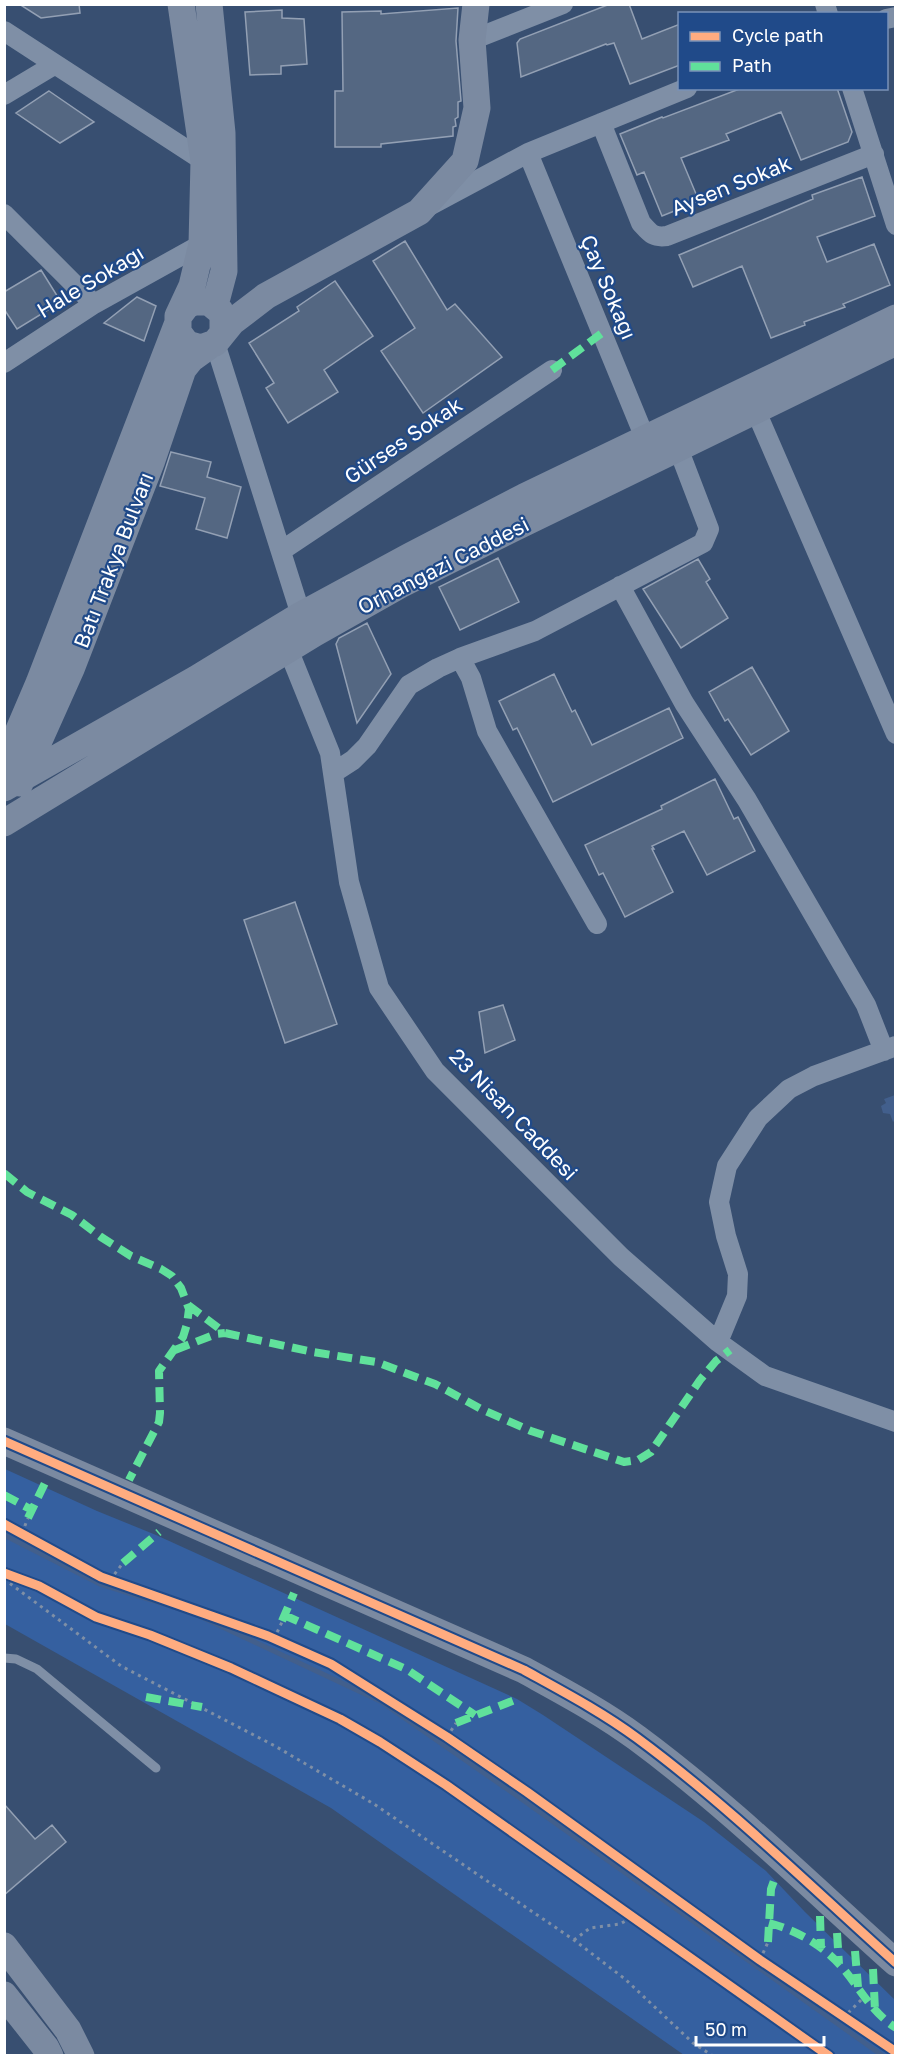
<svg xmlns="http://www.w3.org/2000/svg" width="900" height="2060" viewBox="0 0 900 2060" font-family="'Golos Text',sans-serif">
  <rect width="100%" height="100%" fill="#384f71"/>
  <path fill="#3560a0" d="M 5,1469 L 97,1511 L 156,1535 L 517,1699 L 543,1715 L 704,1822 L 766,1871 L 805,1912 L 895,2000 L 895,2055 L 684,2055 L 331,1808 L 5,1624 Z"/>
  <path fill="#425f8c" d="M 895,1095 L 895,1120 L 893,1122 L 890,1114 L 883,1113 L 881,1106 L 886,1103 L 884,1099 Z"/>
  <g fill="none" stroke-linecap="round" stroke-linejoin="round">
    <path stroke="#425f8c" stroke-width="5" d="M 4,1535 L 100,1584 L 193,1613 L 380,1701 L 520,1798 L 883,2056"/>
  </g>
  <path fill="#546782" stroke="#93a0b4" stroke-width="1.5" d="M 19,4 L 79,4 L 80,13 L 41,18 Z
    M 610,4 L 629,4 L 642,39 L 680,24 L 680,65 L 630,84 L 614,43 L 607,45 L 606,44 L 521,77 L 517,43 L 520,39 Z
    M 458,8 L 456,41 L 461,101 L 458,102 L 458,117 L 455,119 L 456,126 L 453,127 L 453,136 L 381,144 L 381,147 L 335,147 L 335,91 L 343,91 L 342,12 L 381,11 L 381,14 Z
    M 282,10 L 282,18 L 304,19 L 307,64 L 281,66 L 281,74 L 250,75 L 245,12 Z
    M 742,88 L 837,88 L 852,132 L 848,142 L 801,160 L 781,112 L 726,134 L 729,140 L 681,158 L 699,201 L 662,216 L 644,172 L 637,175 L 620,134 L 662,117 L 663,118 Z
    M 49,91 L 94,122 L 60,143 L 16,113 Z
    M 862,177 L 875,216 L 817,237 L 827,262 L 874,244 L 890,285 L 843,304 L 845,307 L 804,322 L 805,325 L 771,338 L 742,266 L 693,287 L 679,255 L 813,199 L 812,195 Z
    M 405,241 L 447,310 L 455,304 L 502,357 L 423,413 L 381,351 L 415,328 L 373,261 Z
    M 41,270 L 61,302 L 17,329 L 4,309 L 4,292 Z
    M 335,281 L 373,336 L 324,370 L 338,392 L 288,423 L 266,388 L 274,383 L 249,343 L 299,311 L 297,307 Z
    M 137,297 L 156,306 L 144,341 L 104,323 Z
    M 171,452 L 211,462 L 207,477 L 241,487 L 227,538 L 196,529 L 205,498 L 160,486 Z
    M 498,558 L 519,602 L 460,630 L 439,587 Z
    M 698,559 L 710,579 L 706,582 L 728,618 L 681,648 L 643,589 Z
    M 367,623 L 391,674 L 357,723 L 336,644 L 339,638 Z
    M 752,667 L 789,731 L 751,755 L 728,719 L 725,721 L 709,692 Z
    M 554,674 L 572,712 L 575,710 L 592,745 L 669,708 L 683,738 L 553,802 L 517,728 L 513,730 L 499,701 Z
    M 715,779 L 734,819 L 738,817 L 755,851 L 707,875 L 684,831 L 652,846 L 654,849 L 652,849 L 673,892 L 625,917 L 603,873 L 599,875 L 585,845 L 662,809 L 661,806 Z
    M 295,902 L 337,1024 L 285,1043 L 244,920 Z
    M 503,1005 L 515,1040 L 485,1053 L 479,1012 Z
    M 4,1804 L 35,1839 L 52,1825 L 66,1842 L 4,1895 Z"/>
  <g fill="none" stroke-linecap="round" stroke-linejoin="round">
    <path stroke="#7f8fa6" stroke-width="3" stroke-dasharray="3 4.5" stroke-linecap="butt" d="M 22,1533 L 28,1518
      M 4,1579 L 121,1666 L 275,1746 L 374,1804 L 574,1940 L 625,1979 L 693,2043 L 713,2056
      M 110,1580 L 123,1563
      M 274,1639 L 282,1622
      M 447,1737 L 456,1723
      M 574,1940 L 590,1928 L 620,1924 L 629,1919 L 638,1923
      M 760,1960 L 768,1942
      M 843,2018 L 864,1997"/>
    <path stroke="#7f8fa6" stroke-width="9" d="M 4,1658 L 16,1659 L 37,1669 L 156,1768"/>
    <path stroke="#7f8fa6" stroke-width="20" d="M 825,4 L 828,14
      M 886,19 L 896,17
      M 4,31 L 204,161
      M 472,40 L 563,4
      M 852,88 L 896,225
      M 4,95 L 54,65
      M 601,123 L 641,223 C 650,233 653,238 667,236 L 874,154
      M 528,153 L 645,438
      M 431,205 L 528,153 L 687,88
      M 4,214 L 94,304
      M 215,343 L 301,615
      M 4,363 L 94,304 L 202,244
      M 755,409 L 896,734
      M 281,551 L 552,370
      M 620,586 L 684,703 L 747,800 L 866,1005 L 884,1051
      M 288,649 L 330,753 L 349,882 L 379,988 L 435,1071 L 621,1257 L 718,1342 L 765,1376 L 896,1422
      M 460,658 L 471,678 L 487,731 L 597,924
      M 333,773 L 353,760 L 367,746 L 409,685 L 438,668 L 460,658 L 535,631 L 703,543 L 709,529 L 678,448
      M 718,1342 L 737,1296 L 738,1274 L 726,1236 L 719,1202 L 727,1166 L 758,1118 L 789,1089 L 814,1076 L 896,1046"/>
    <path stroke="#7b8aa1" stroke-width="27" d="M 209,4 L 222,133 L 224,271 L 215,305
      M 178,316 L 192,286 L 202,244 L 204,161 L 181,4
      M 223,331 L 223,317 L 220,311 L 209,302 L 194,302 L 187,305 L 178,317 L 178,332 L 187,344 L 201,348 L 215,343 L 232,322 L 266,296 L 419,212 L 465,161 L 477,108 L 472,40 L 476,4
      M 4,765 L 39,683 L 177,325
      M 20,783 L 71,669 L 152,460 L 183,369 L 191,359 L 209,346
      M 4,788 L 196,679 L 301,615 L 410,556 L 524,497 L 896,318
      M 4,823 L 315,633 L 400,585 L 512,529 L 896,342
      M 4,1441 L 524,1670 C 562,1691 602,1712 637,1738 C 729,1806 811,1887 896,1963
      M 4,1946 L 68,2030 L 81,2056
      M 4,1995 L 46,2048 L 50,2056"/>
    <path stroke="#60e19b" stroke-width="8" stroke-dasharray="15 8" stroke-linecap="butt" d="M 552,370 L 602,333
      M 4,1173 L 27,1192 L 72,1215 L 101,1237 L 131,1256 L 161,1269 L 172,1276 L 181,1288 L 189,1309 L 187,1324 L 183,1337 L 159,1371 L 160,1413 L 159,1422 L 129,1480
      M 188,1305 L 225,1333 L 313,1352 L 376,1362 L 435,1384 L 483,1410 L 531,1431 L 624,1462 L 638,1460 L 651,1452 L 700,1380 L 716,1361 L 730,1350
      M 175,1350 L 216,1334 L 225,1333
      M 4,1495 L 32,1510
      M 28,1518 L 45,1483
      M 123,1563 L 159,1532
      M 284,1615 L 406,1669 L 475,1715
      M 282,1621 L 294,1593
      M 146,1697 L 202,1707
      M 456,1723 L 520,1698
      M 820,1916 L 821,1948
      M 769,1923 C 799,1931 826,1947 846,1972 C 862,1992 873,2013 896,2028
      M 837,1933 L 839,1964
      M 768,1942 L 771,1889 L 776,1875
      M 855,1951 L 858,1987
      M 873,1969 L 875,2010"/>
    <g stroke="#204a89" stroke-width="13">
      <path id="cycleway" d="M 4,1441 L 524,1670 C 562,1691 602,1712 637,1738 C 729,1806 811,1887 896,1963
        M 4,1524 L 101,1577 L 268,1636 L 331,1664 L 447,1737 L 527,1792 L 760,1960 L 896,2052
        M 4,1573 L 39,1586 L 96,1617 L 150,1635 L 231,1668 L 340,1719 L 380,1742 L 446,1785 L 829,2056"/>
    </g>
    <use href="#cycleway" stroke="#ffac80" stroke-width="9"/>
  </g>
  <g text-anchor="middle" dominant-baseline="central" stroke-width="4.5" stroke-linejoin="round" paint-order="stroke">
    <g font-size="21" fill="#fff" stroke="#204a89">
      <text transform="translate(731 185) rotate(-22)">Aysen Sokak</text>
      <text transform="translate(90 281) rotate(-31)">Hale Sokağı</text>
      <text transform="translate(609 287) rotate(67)">Çay Sokağı</text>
      <text transform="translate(403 440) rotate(-34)">Gürses Sokak</text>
      <text transform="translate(113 560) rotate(-69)">Batı Trakya Bulvarı</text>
      <text transform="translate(443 565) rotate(-27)">Orhangazi Caddesi</text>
      <text transform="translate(514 1114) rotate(46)">23 Nisan Caddesi</text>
    </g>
  </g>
  <rect width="900" height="2060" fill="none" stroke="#ffffff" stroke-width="12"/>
  <rect x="678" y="12" width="210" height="78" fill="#204a89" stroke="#7992b8" stroke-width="1.5"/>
  <rect x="690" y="32" width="30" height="9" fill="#ffac80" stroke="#7992b8" stroke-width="1.5"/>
  <text x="732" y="42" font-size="18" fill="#ffffff">Cycle path</text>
  <rect x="690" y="62" width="30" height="9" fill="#60e19b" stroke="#7992b8" stroke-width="1.5"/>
  <text x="732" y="72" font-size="18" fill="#ffffff">Path</text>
  <path d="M696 2036v9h128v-9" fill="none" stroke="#ffffff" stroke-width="3"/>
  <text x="705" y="2036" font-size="18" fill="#ffffff" stroke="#204a89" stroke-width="4.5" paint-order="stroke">50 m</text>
</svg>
